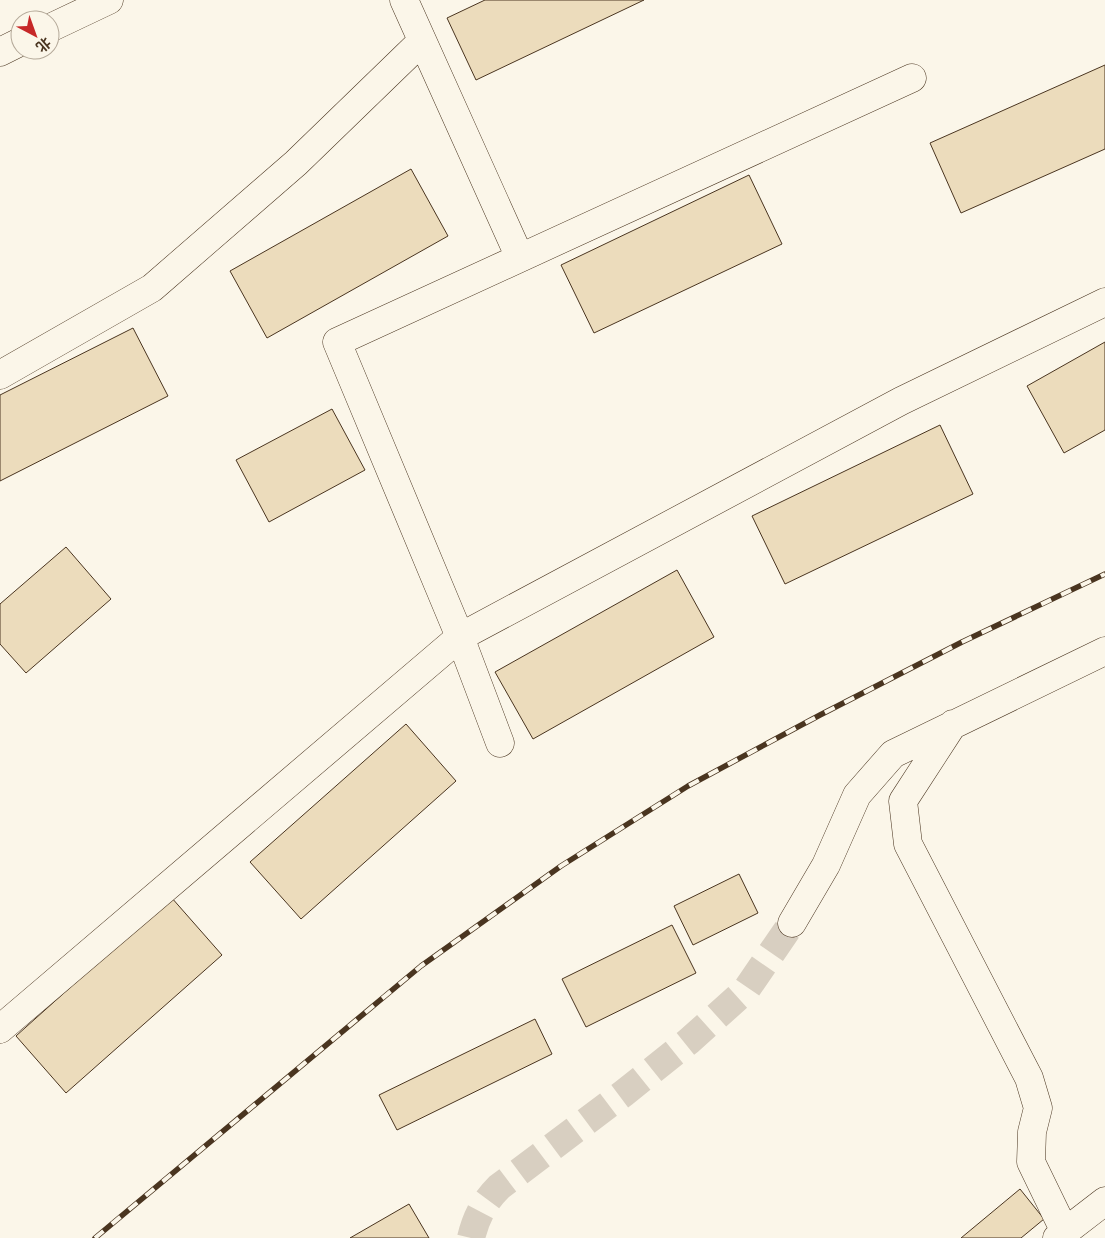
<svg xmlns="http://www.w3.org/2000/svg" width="1105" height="1238" viewBox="0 0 1105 1238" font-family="'Sofia Sans Condensed','Noto Sans SC',sans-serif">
  <rect width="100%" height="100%" fill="#fbf6e9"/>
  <path fill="#ecdcbc" stroke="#4a3520" d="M 485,0 L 644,0 L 476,80 L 447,18 Z
    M 1105,65 L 1105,149 L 961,213 L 930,143 Z
    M 411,169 L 448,236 L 267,338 L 230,271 Z
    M 749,175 L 782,244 L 594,333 L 561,265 Z
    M 133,328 L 168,396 L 0,481 L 0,395 Z
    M 1105,342 L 1105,430 L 1064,453 L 1027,386 Z
    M 332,409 L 365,470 L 269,522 L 236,460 Z
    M 940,425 L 973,494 L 785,584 L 752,516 Z
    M 66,547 L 111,599 L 26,673 L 0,644 L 0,604 Z
    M 677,570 L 714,637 L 533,739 L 495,672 Z
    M 406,724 L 456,781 L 301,919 L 250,862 Z
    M 739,874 L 758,913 L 693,945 L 674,906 Z
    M 171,897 L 222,955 L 66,1093 L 16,1036 Z
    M 672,925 L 696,973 L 586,1027 L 562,979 Z
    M 535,1019 L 552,1054 L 397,1130 L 379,1095 Z
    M 1020,1189 L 1044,1219 L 1021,1238 L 961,1238 Z
    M 409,1204 L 429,1238 L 350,1238 Z"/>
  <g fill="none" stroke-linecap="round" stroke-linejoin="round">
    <path stroke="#d8cfc1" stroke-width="28" stroke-dasharray="28 14" stroke-linecap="butt" d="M 471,1238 C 476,1217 484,1202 499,1187 L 624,1093 L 689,1041 L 746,990 L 792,923"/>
    <g stroke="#4a3520" stroke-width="29">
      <path id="minor" d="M 404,0 L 520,258
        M 50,28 L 109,0
        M 0,52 L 20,42
        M 0,375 L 152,288 L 296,163 L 422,41
        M 953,724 L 903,801 L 908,844 L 1029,1078 L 1038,1108 L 1032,1132 L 1031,1162 L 1065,1232
        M 500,743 L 460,637 L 337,342 L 912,78
        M 792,923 L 826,865 L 857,795 L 893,754 L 1105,651
        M 0,1029 L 460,637 L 901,401 L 1105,302
        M 1057,1238 L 1105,1201"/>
    </g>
    <use href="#minor" stroke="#fbf6e9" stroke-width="28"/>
    <g stroke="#4a3520" stroke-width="5.5">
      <path id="rail" d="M 95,1238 L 421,966 L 561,866 L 688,786 L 820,715 L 962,642 L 1105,574"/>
    </g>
    <use href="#rail" stroke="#fbf6e9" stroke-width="4" stroke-dasharray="11" stroke-linecap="butt"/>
  </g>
  <g transform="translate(35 35) rotate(139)"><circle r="24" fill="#fbf6e9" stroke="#b4a999"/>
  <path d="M0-4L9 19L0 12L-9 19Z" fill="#c62828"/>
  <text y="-8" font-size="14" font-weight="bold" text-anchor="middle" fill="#4a3520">北</text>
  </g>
</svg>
